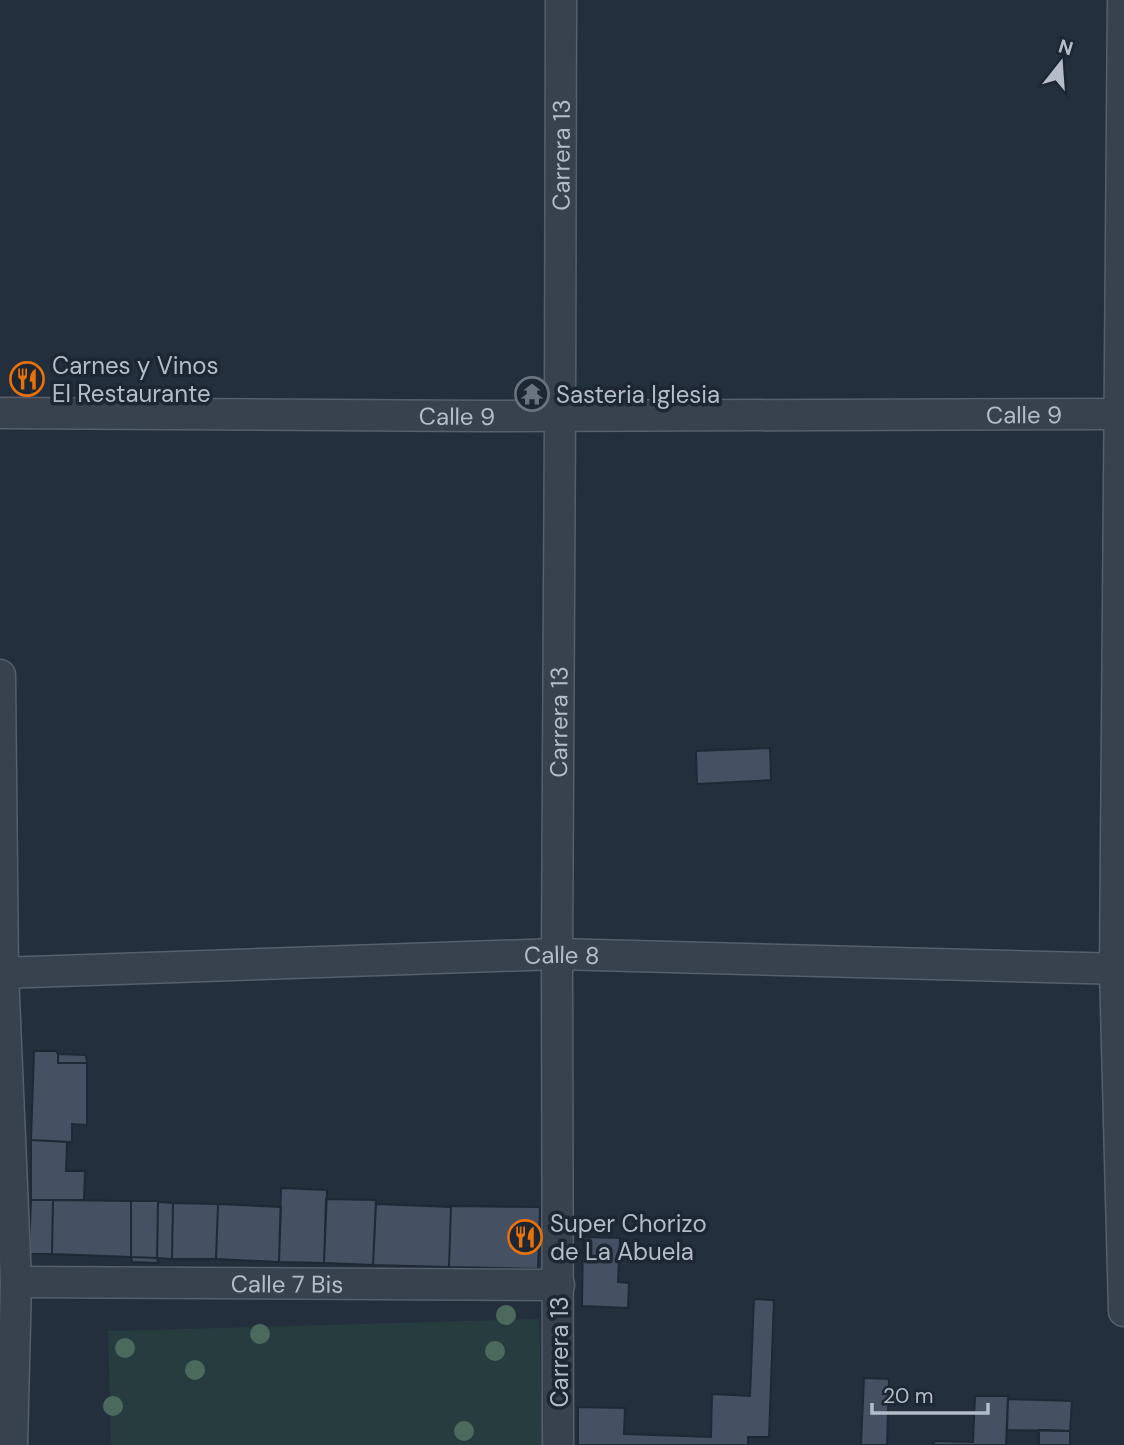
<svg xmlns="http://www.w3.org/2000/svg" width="1124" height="1445" viewBox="0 0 1124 1445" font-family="'DM Sans',sans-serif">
  <rect width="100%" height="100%" fill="#242f3e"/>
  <path fill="#263c3f" d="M 539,1319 L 543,1445 L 111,1445 L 108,1331 Z"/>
  <path fill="#455162" stroke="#1f2835" stroke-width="2" d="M 770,748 L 771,780 L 697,784 L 696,751 Z
    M 34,1051 L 56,1051 L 58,1054 L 58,1063 L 87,1063 L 87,1125 L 72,1124 L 72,1142 L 31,1140 Z
    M 58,1054 L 86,1055 L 87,1063 L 58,1063 Z
    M 31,1140 L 67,1142 L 66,1171 L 85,1171 L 84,1200 L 31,1200 Z
    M 281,1188 L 327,1190 L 324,1263 L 279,1262 Z
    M 326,1199 L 376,1200 L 373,1265 L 324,1263 Z
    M 31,1200 L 53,1200 L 52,1254 L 29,1254 Z
    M 53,1200 L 131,1201 L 131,1257 L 52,1254 Z
    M 131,1201 L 158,1201 L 157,1258 L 131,1257 Z
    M 158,1202 L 173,1203 L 172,1259 L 157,1258 Z
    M 173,1203 L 218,1204 L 216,1259 L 172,1259 Z
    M 218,1204 L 281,1207 L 279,1262 L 216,1259 Z
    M 376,1204 L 451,1207 L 449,1267 L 373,1265 Z
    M 451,1206 L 540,1207 L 538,1269 L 449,1267 Z
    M 583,1237 L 620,1238 L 618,1282 L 629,1283 L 628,1308 L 582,1306 Z
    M 131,1257 L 157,1258 L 158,1263 L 132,1262 Z
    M 754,1299 L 774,1300 L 769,1437 L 748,1437 L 748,1445 L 578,1445 L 578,1407 L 625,1408 L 624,1434 L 711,1437 L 712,1394 L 750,1396 Z
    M 864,1378 L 889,1379 L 887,1445 L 861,1445 Z
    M 975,1396 L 1008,1396 L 1006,1445 L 934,1445 L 934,1441 L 973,1442 Z
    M 1008,1399 L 1072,1401 L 1070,1431 L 1007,1430 Z
    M 1039,1430 L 1070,1431 L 1070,1445 L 1039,1445 Z"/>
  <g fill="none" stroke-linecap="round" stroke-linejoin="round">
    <g stroke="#565f6c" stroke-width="33">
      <g id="street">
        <path d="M 1123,0 L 1115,969 L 1124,1311"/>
        <path id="s1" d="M 0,413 L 481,416 L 1124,414"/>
        <path d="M 0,675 L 3,973 L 16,1282 L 12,1445"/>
        <path id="s2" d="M 0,973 L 557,954 L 1124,969"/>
        <path id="s3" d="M 16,1282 L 559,1285"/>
        <path id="s4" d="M 558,1445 L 557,954 L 560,416 L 561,0"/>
      </g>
    </g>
    <use href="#street" stroke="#38414e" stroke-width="30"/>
  </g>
  <g fill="#4b6a5d">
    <circle cx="506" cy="1315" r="10"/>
    <circle cx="260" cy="1334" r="10"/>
    <circle cx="125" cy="1348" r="10"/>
    <circle cx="495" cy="1351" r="10"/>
    <circle cx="195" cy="1370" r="10"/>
    <circle cx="113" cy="1406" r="10"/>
    <circle cx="464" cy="1431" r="10"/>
  </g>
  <defs>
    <g id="restaurant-ring" transform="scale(1.75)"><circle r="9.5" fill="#1d2633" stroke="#e8710a" stroke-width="1.5"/><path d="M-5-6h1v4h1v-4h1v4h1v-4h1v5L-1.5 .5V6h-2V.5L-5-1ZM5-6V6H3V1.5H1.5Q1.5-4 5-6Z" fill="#e8710a"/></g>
    <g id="temple-ring" transform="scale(1.75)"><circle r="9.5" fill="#1d2633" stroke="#6b7280" stroke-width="1.5"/><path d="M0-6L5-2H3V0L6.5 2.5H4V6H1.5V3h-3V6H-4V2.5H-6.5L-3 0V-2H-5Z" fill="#6b7280"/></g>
  </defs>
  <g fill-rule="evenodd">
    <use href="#restaurant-ring" x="27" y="379"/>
    <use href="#temple-ring" x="532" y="394"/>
    <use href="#restaurant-ring" x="525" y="1237"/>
  </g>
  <g text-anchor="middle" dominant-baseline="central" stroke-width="7" stroke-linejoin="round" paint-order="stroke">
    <g font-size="24" fill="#b4bcc9" stroke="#1d2633">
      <text stroke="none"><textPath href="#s4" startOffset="1290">Carrera 13</textPath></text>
      <text stroke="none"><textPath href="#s1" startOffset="1024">Calle 9</textPath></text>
      <text stroke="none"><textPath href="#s1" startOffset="457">Calle 9</textPath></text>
      <text stroke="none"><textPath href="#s4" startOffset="723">Carrera 13</textPath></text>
      <text stroke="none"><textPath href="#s2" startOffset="562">Calle 8</textPath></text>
      <text stroke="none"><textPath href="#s3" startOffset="271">Calle 7 Bis</textPath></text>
      <text transform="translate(559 1352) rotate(-90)">Carrera 13</text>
    </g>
    <g font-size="24" fill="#b4bcc9" stroke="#1d2633" text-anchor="start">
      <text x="52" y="365">Carnes y Vinos<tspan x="52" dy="28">El Restaurante</tspan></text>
      <text x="556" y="394">Sasteria Iglesia</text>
      <text x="550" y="1223">Super Chorizo<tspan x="550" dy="28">de La Abuela</tspan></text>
    </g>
  </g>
  <g transform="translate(1061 63) rotate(17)" stroke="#1d2633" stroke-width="5" paint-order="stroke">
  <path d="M0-5L12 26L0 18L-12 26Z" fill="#b4bcc9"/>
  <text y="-10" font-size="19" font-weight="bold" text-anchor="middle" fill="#b4bcc9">N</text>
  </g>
  <path d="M872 1403v10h116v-10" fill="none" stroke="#b4bcc9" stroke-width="3.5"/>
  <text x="883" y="1403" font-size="21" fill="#b4bcc9" stroke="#1d2633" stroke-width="5" paint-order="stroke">20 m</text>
</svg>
